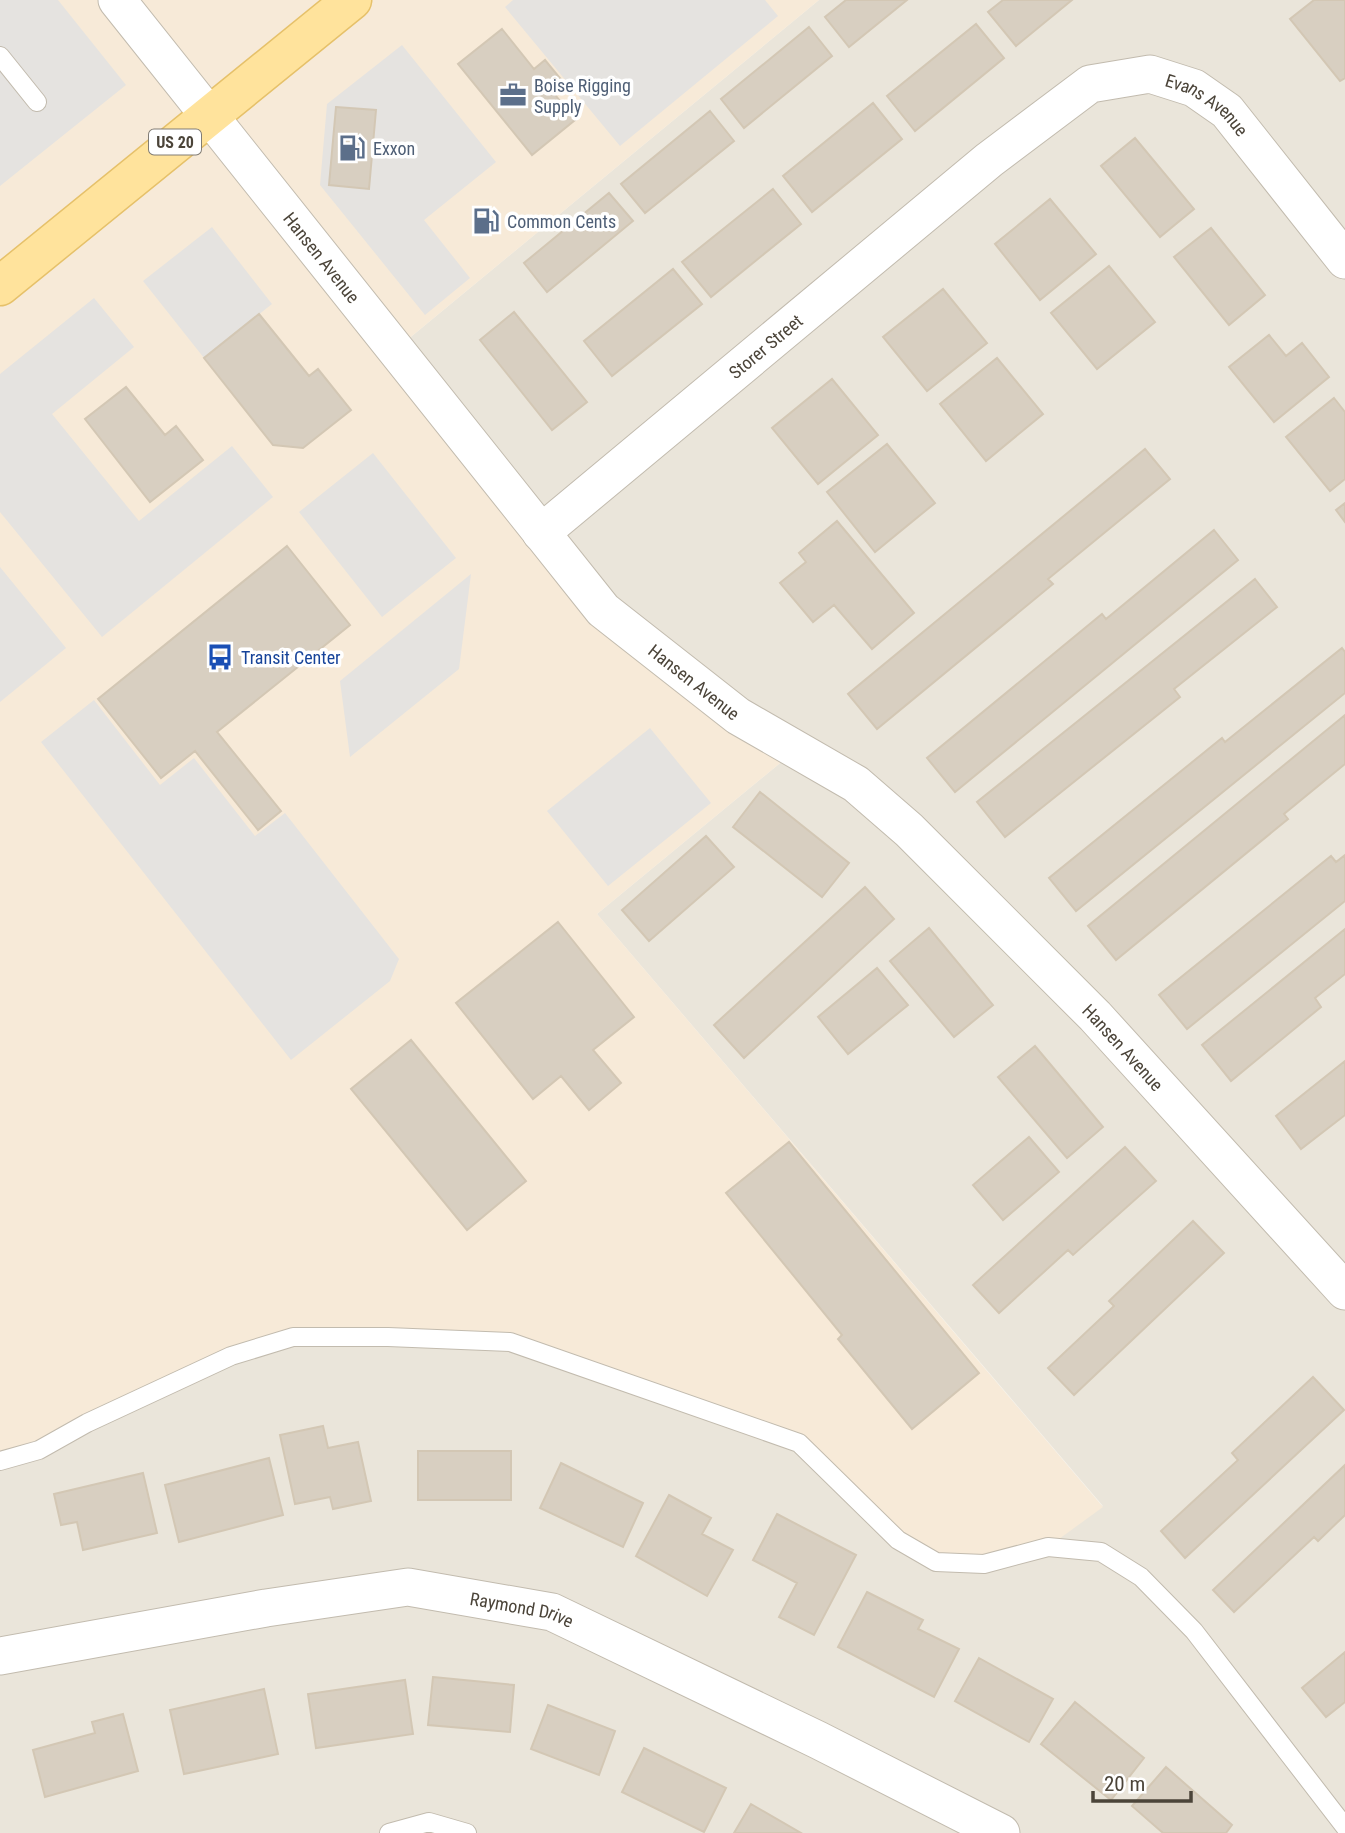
<svg xmlns="http://www.w3.org/2000/svg" width="1345" height="1833" viewBox="0 0 1345 1833" font-family="'Roboto Condensed',sans-serif">
  <rect width="100%" height="100%" fill="#f6f3ec"/>
  <path fill="#eae5da" d="M 819,0 L 1345,0 L 1345,1833 L 0,1833 L 0,1461 L 293,1337 L 510,1342 L 1103,1506 L 597,914 L 796,750 L 603,610 L 395,350 Z"/>
  <path fill="#f7ead8" d="M 0,0 L 819,0 L 395,350 L 603,610 L 796,750 L 597,914 L 1103,1507 L 1048,1547 L 984,1564 L 936,1562 L 799,1443 L 510,1342 L 293,1337 L 0,1461 Z"/>
  <path fill="#e5e3e0" d="M 0,0 L 58,0 L 126,85 L 0,186 Z
    M 513,0 L 765,0 L 778,16 L 620,146 L 505,7 Z
    M 402,45 L 496,162 L 424,220 L 470,278 L 425,315 L 320,185 L 327,104 Z
    M 212,227 L 272,304 L 204,358 L 143,281 Z
    M 94,298 L 134,347 L 52,414 L 139,521 L 232,446 L 273,497 L 102,637 L 0,512 L 0,374 Z
    M 373,453 L 456,558 L 382,617 L 299,512 Z
    M 0,567 L 66,648 L 0,702 Z
    M 471,574 L 459,669 L 350,757 L 340,681 Z
    M 94,700 L 160,785 L 194,758 L 255,836 L 285,813 L 399,959 L 390,981 L 291,1060 L 41,742 Z
    M 650,728 L 711,803 L 608,886 L 547,811 Z"/>
  <path fill="#d8cfc1" stroke="#d3c7b4" stroke-width="2" d="M 846,0 L 907,0 L 849,47 L 825,17 Z
    M 1003,0 L 1072,0 L 1016,46 L 988,12 Z
    M 1314,0 L 1345,0 L 1345,78 L 1340,81 L 1290,19 Z
    M 976,24 L 1004,58 L 915,131 L 887,96 Z
    M 809,27 L 832,56 L 744,128 L 721,99 Z
    M 502,29 L 534,69 L 545,60 L 564,83 L 553,92 L 575,120 L 532,155 L 458,64 Z
    M 873,103 L 902,139 L 812,212 L 783,176 Z
    M 336,107 L 376,110 L 369,189 L 329,185 Z
    M 710,111 L 734,141 L 645,213 L 621,184 Z
    M 1135,138 L 1194,209 L 1160,237 L 1101,166 Z
    M 773,189 L 801,224 L 711,297 L 682,262 Z
    M 609,193 L 633,221 L 547,292 L 524,263 Z
    M 1050,199 L 1096,254 L 1040,300 L 995,244 Z
    M 1211,228 L 1265,295 L 1229,325 L 1174,257 Z
    M 1109,266 L 1155,322 L 1097,369 L 1051,313 Z
    M 673,269 L 702,304 L 612,376 L 584,341 Z
    M 943,289 L 987,343 L 927,391 L 883,337 Z
    M 514,312 L 587,402 L 552,430 L 480,340 Z
    M 259,314 L 309,376 L 318,369 L 351,410 L 303,448 L 273,445 L 204,358 Z
    M 1269,335 L 1286,356 L 1302,343 L 1329,377 L 1274,422 L 1229,367 Z
    M 997,358 L 1043,414 L 986,461 L 940,404 Z
    M 832,379 L 878,435 L 818,484 L 772,428 Z
    M 126,387 L 165,435 L 176,426 L 203,460 L 150,502 L 85,419 Z
    M 1334,398 L 1345,412 L 1345,479 L 1330,491 L 1286,437 Z
    M 887,444 L 935,503 L 875,552 L 827,492 Z
    M 1145,449 L 1170,479 L 1048,579 L 1053,584 L 877,729 L 848,694 Z
    M 1345,503 L 1345,522 L 1336,510 Z
    M 837,521 L 914,613 L 872,649 L 834,605 L 813,622 L 780,583 L 806,562 L 799,553 Z
    M 1214,530 L 1238,560 L 955,792 L 927,758 L 1102,614 L 1106,619 Z
    M 287,546 L 350,625 L 217,732 L 281,811 L 258,830 L 195,751 L 161,778 L 98,699 Z
    M 1255,579 L 1277,607 L 1174,689 L 1180,697 L 1005,837 L 977,802 Z
    M 1342,648 L 1345,652 L 1345,693 L 1076,911 L 1049,878 L 1222,738 L 1225,742 Z
    M 1345,715 L 1345,764 L 1284,814 L 1288,819 L 1116,960 L 1088,926 Z
    M 760,792 L 849,863 L 822,897 L 733,827 Z
    M 706,836 L 734,867 L 649,941 L 622,910 Z
    M 1345,855 L 1345,901 L 1187,1029 L 1159,995 L 1331,856 L 1336,862 Z
    M 865,887 L 894,919 L 744,1058 L 714,1025 Z
    M 558,922 L 634,1017 L 593,1050 L 621,1083 L 589,1110 L 561,1076 L 533,1099 L 456,1003 Z
    M 929,928 L 993,1005 L 954,1037 L 890,961 Z
    M 1345,929 L 1345,974 L 1315,998 L 1321,1007 L 1231,1081 L 1202,1045 Z
    M 877,968 L 908,1005 L 848,1054 L 818,1017 Z
    M 411,1040 L 526,1181 L 467,1230 L 351,1089 Z
    M 1035,1046 L 1103,1127 L 1067,1158 L 998,1077 Z
    M 1345,1061 L 1345,1115 L 1301,1149 L 1276,1116 Z
    M 1029,1137 L 1059,1172 L 1003,1220 L 973,1185 Z
    M 789,1142 L 979,1373 L 912,1429 L 838,1339 L 842,1335 L 726,1193 Z
    M 1125,1147 L 1156,1181 L 1073,1255 L 1068,1250 L 999,1313 L 973,1285 Z
    M 1193,1221 L 1224,1253 L 1074,1395 L 1048,1368 L 1114,1306 L 1109,1301 Z
    M 1313,1377 L 1344,1410 L 1185,1558 L 1161,1531 L 1238,1460 L 1232,1453 Z
    M 323,1426 L 328,1448 L 358,1442 L 371,1501 L 333,1509 L 330,1497 L 295,1504 L 280,1435 Z
    M 418,1451 L 511,1451 L 511,1500 L 418,1500 Z
    M 269,1458 L 283,1515 L 179,1542 L 165,1485 Z
    M 561,1463 L 643,1503 L 623,1547 L 540,1508 Z
    M 1345,1465 L 1345,1515 L 1318,1541 L 1314,1537 L 1234,1612 L 1213,1590 Z
    M 143,1473 L 157,1533 L 83,1550 L 77,1522 L 61,1525 L 54,1494 Z
    M 669,1495 L 711,1518 L 702,1534 L 733,1550 L 707,1596 L 636,1556 Z
    M 777,1514 L 856,1555 L 814,1635 L 779,1617 L 797,1583 L 753,1560 Z
    M 867,1592 L 923,1620 L 918,1629 L 959,1649 L 934,1697 L 838,1647 Z
    M 1345,1652 L 1345,1702 L 1326,1717 L 1302,1688 Z
    M 979,1658 L 1053,1699 L 1029,1742 L 955,1701 Z
    M 433,1677 L 514,1685 L 510,1732 L 428,1725 Z
    M 405,1680 L 413,1734 L 316,1748 L 308,1694 Z
    M 264,1689 L 278,1754 L 184,1774 L 170,1710 Z
    M 1075,1702 L 1144,1758 L 1111,1800 L 1041,1744 Z
    M 548,1705 L 615,1731 L 599,1775 L 531,1749 Z
    M 123,1714 L 138,1771 L 45,1797 L 33,1750 L 95,1733 L 92,1722 Z
    M 644,1748 L 726,1788 L 704,1832 L 622,1792 Z
    M 1166,1767 L 1232,1825 L 1226,1833 L 1163,1833 L 1132,1806 Z
    M 751,1804 L 801,1833 L 734,1833 Z"/>
  <g fill="none" stroke-linecap="round" stroke-linejoin="round">
    <g stroke="#c2bbae" stroke-width="20">
      <path id="service" d="M 0,56 L 37,102
        M 0,1461 L 39,1450 L 87,1423 L 231,1356 L 293,1337 L 388,1337 L 510,1342 L 799,1443 L 898,1540 L 936,1562 L 984,1564 L 1048,1547 L 1101,1552 L 1141,1577 L 1194,1631 L 1345,1827
        M 389,1833 L 429,1822 L 467,1833"/>
    </g>
    <g stroke="#c2bbae" stroke-width="39">
      <g id="minor">
        <path id="s1" d="M 117,0 L 603,610 L 738,716 L 856,784 L 909,830 L 1095,1016 L 1345,1291"/>
        <path id="s2" d="M 541,533 L 989,160 L 1090,84 L 1150,74 L 1194,88 L 1227,111 L 1345,260"/>
        <path id="s3" d="M 0,1656 L 266,1608 L 408,1587 L 552,1612 L 818,1740 L 1001,1833"/>
      </g>
    </g>
    <g stroke="#e6c16a" stroke-width="41">
      <path id="primary" d="M 0,286 L 352,0"/>
    </g>
    <use href="#service" stroke="#fff" stroke-width="18"/>
    <use href="#minor" stroke="#fff" stroke-width="37"/>
    <use href="#primary" stroke="#ffe39c" stroke-width="38"/>
  </g>
  <defs>
    <g id="office-bare" transform="scale(2.1)"><path d="M-6-3h4V-5.5h4V-3h4V5H-6ZM-1-4.5V-3h2v-1.5ZM-6 0V1H6V0Z" fill="#5c6f8a" stroke="#fff" stroke-width="2.5" paint-order="stroke"/></g>
    <g id="fuel-bare" transform="scale(2.1)"><path d="M-5.5-6h7V0h2V4h1.3V-2.5L3-4.5l.8-.8L6-3V5H2.5V1h-1V6h-7ZM-4.2-4.7v3.2H.2V-4.7Z" fill="#5c6f8a" stroke="#fff" stroke-width="2.5" paint-order="stroke"/></g>
    <g id="bus-bare" transform="scale(2.1)"><path d="M-5-6H5V4H4V6H2V4H-2V6H-4V4H-5ZM-3.5-4V0h7V-4ZM-3.5 1.2v1.5H-2V1.2ZM2 1.2v1.5H3.5V1.2Z" fill="#1a4fb4" stroke="#fff" stroke-width="2.5" paint-order="stroke"/></g>
  </defs>
  <g fill-rule="evenodd">
    <use href="#office-bare" x="513" y="95"/>
    <use href="#fuel-bare" x="352" y="148"/>
    <use href="#fuel-bare" x="486" y="221"/>
    <use href="#bus-bare" x="220" y="657"/>
  </g>
  <g text-anchor="middle" dominant-baseline="central" stroke-width="7" stroke-linejoin="round" paint-order="stroke">
    <rect fill="#fff" stroke="#817c74" stroke-width="2" x="149" y="129.5" width="52" height="25" rx="5"/>
    <g font-size="16" font-weight="bold" fill="#4b4439">
      <text x="175" y="142">US 20</text>
    </g>
    <g font-size="18" fill="#4e5e75" stroke="#fff" text-anchor="start">
      <text x="534" y="85">Boise Rigging<tspan x="534" dy="21">Supply</tspan></text>
      <text x="373" y="148">Exxon</text>
      <text x="507" y="221">Common Cents</text>
    </g>
    <g font-size="18" fill="#4b4439" stroke="#fff">
      <text stroke="none"><textPath href="#s2" startOffset="836">Evans Avenue</textPath></text>
      <text stroke="none"><textPath href="#s1" startOffset="329">Hansen Avenue</textPath></text>
      <text stroke="none"><textPath href="#s2" startOffset="292">Storer Street</textPath></text>
      <text stroke="none"><textPath href="#s1" startOffset="896">Hansen Avenue</textPath></text>
      <text stroke="none"><textPath href="#s1" startOffset="1463">Hansen Avenue</textPath></text>
      <text stroke="none"><textPath href="#s3" startOffset="530">Raymond Drive</textPath></text>
    </g>
    <g font-size="18" fill="#164399" stroke="#fff" text-anchor="start">
      <text x="241" y="657">Transit Center</text>
    </g>
  </g>
  <path d="M1093 1791v10h98v-10" fill="none" stroke="#4b4439" stroke-width="3.5"/>
  <text x="1104" y="1791" font-size="21" fill="#4b4439" stroke="#ffffff" stroke-width="5" paint-order="stroke">20 m</text>
</svg>
